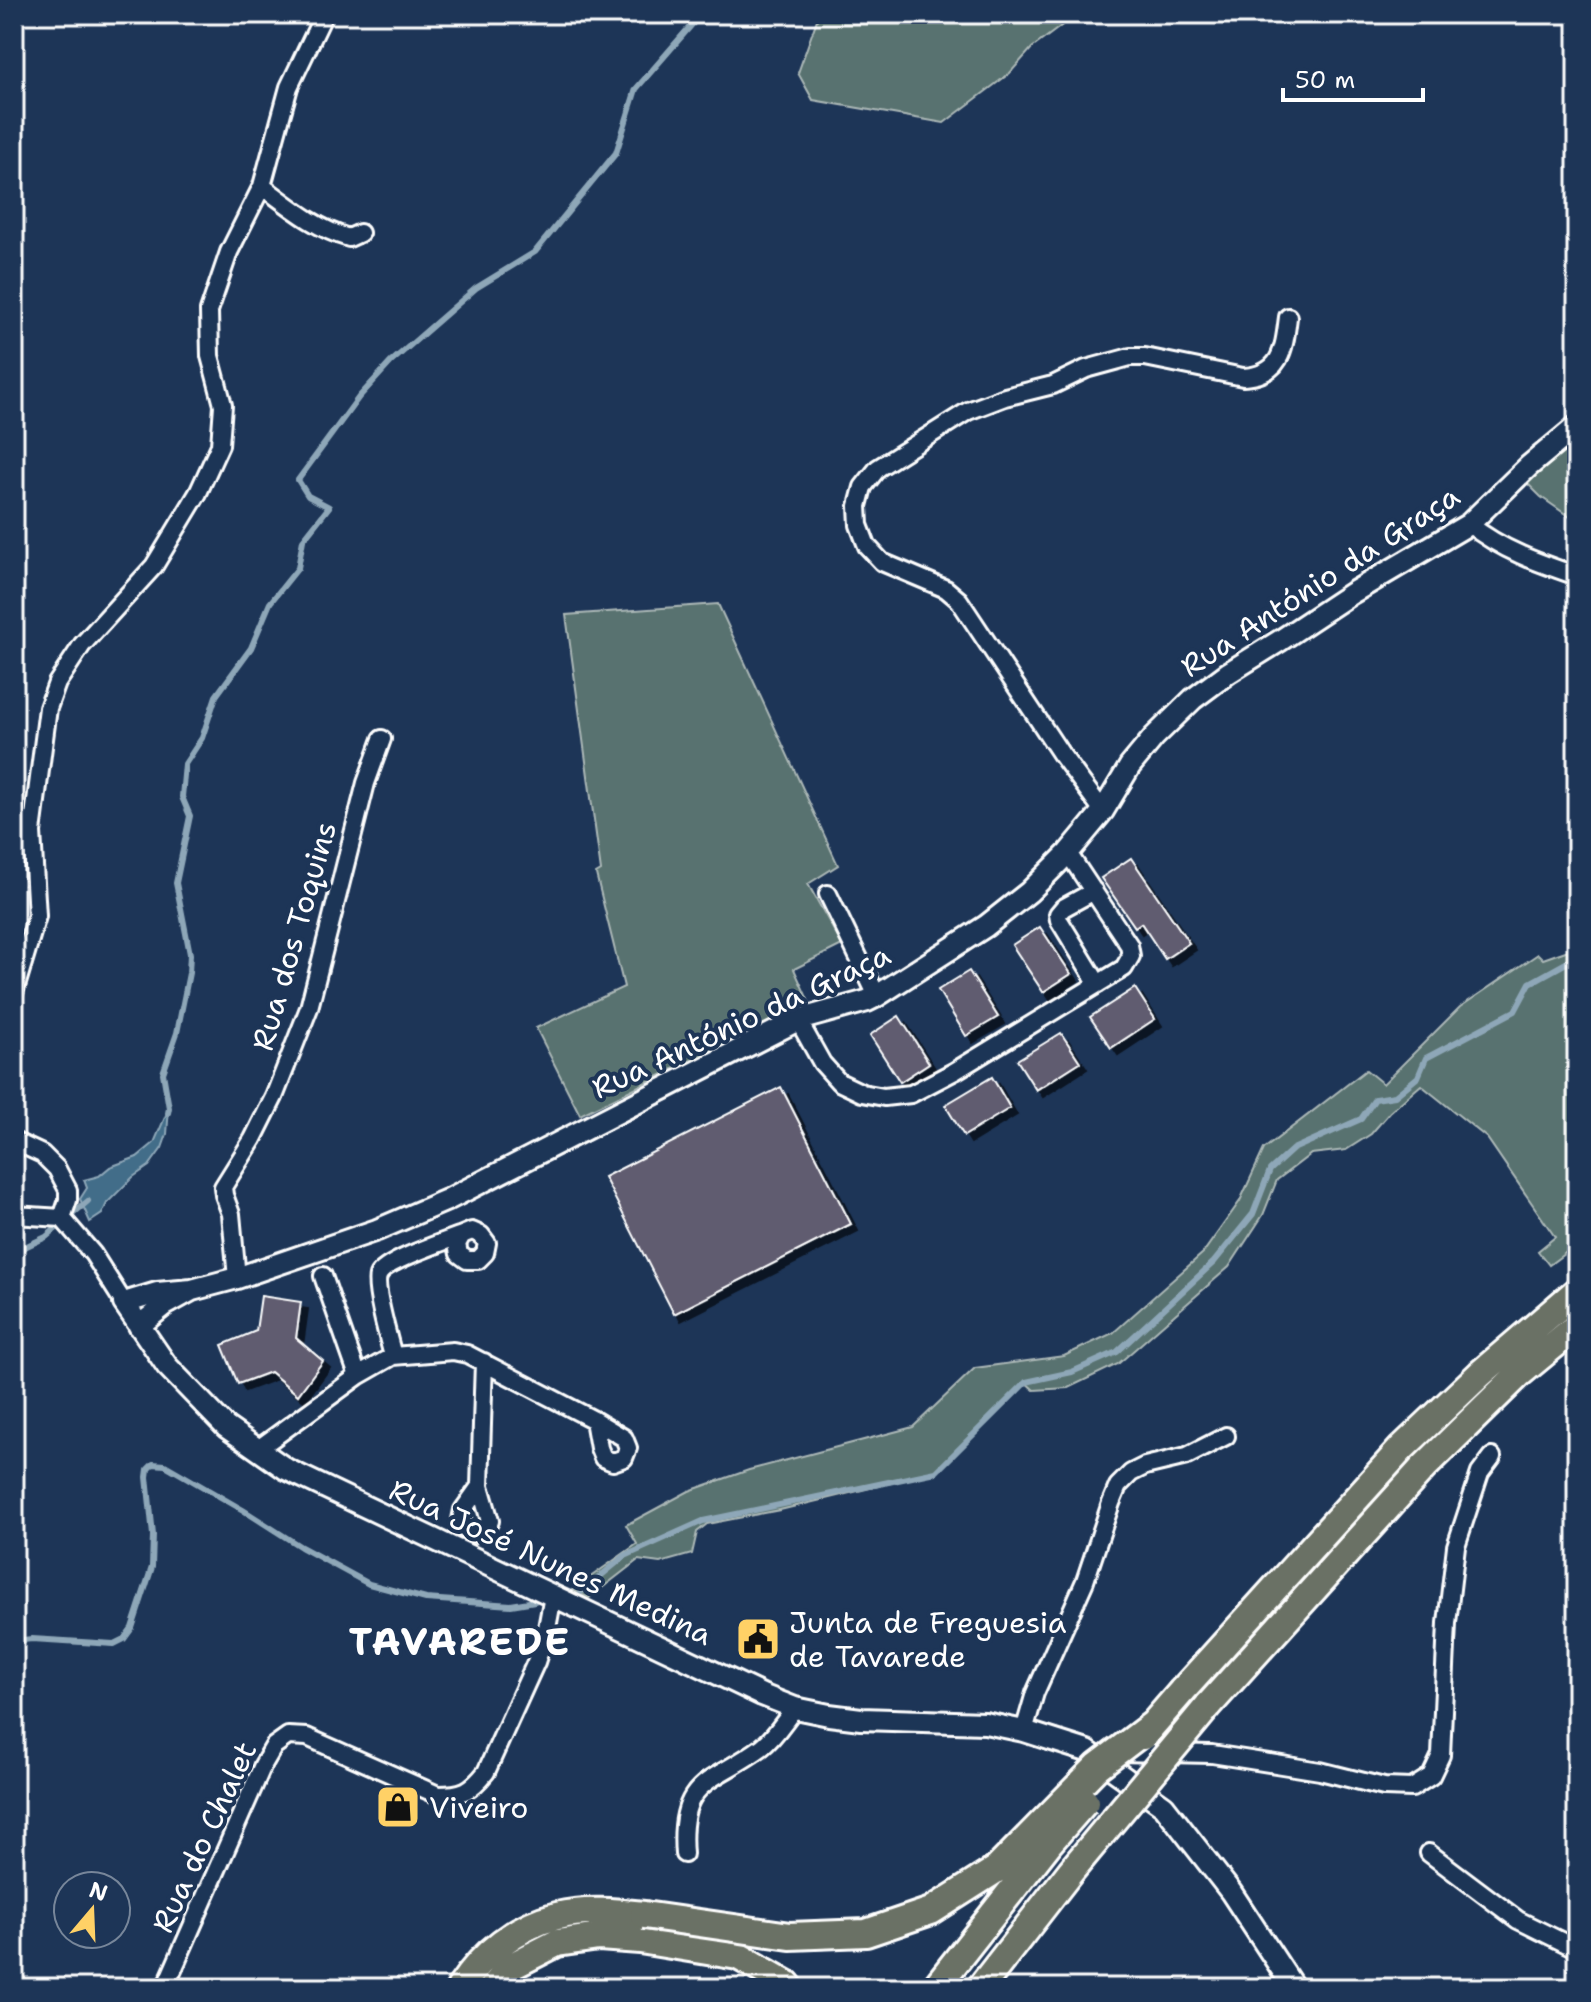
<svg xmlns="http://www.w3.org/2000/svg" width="1591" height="2002" viewBox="0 0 1591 2002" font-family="'Shantell Sans',sans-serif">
  <defs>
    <filter id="shadow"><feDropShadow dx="7" dy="7" stdDeviation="0" flood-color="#0009"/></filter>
  </defs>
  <rect width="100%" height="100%" fill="#1d3557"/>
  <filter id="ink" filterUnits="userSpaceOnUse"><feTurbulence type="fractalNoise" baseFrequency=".0125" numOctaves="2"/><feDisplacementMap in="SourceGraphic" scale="16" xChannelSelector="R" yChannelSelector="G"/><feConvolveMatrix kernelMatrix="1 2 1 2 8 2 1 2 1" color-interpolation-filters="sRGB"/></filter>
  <g filter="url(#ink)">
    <path fill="#58726f" stroke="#acb8b7" stroke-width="2" d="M 819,14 L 1077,14 L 1032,48 L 1010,73 L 944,123 L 813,100 L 798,73 Z
      M 1577,437 L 1577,522 L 1541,497 L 1527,483 Z
      M 718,604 L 838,865 L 808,884 L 842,945 L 794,969 L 809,1002 L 580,1115 L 536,1028 L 624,987 L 596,874 L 601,871 L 566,615 Z
      M 1577,947 L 1577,1234 L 1574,1236 L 1572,1248 L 1549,1265 L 1538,1251 L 1555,1237 L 1487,1138 L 1421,1085 L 1390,1112 L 1371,1134 L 1346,1150 L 1311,1154 L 1277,1180 L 1263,1215 L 1229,1267 L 1118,1364 L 1068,1388 L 1034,1390 L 1025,1382 L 936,1472 L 780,1510 L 707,1524 L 697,1532 L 692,1554 L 660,1563 L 638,1560 L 589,1598 L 572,1590 L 637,1544 L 626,1525 L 689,1491 L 749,1470 L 913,1427 L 975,1368 L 1064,1356 L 1113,1333 L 1203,1253 L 1240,1201 L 1264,1149 L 1366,1070 L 1383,1084 L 1460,1007 L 1538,954 L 1543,959 Z"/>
    <path fill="#426d89" stroke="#8ea7b8" stroke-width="2" d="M 169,1108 L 167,1134 L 162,1148 L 149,1166 L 133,1177 L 107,1203 L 102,1214 L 90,1222 L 80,1199 L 87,1188 L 84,1180 L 99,1176 L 110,1167 L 137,1157 L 154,1143 Z"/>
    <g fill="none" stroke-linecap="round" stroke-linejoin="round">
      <path stroke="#8ea7b8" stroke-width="6" d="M 168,1113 L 169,1108 L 163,1073 L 177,1033 L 189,973 L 190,954 L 176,883 L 190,816 L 182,797 L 185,764 L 202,738 L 216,696 L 251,648 L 270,603 L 298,568 L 303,540 L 329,507 L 308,496 L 298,480 L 359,397 L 391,362 L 476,288 L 535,252 L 616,153 L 636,89 L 695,21 L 696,14
        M 14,1252 L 46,1237 L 88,1201
        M 581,1592 L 625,1556 L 703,1521 L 936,1472 L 1026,1382 L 1072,1372 L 1117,1352 L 1214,1262 L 1253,1214 L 1270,1170 L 1293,1149 L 1361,1119 L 1375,1099 L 1395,1096 L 1418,1077 L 1426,1058 L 1515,1011 L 1530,983 L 1577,957
        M 14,1641 L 32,1639 L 114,1644 L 124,1639 L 132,1628 L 152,1567 L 153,1535 L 147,1477 L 148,1469 L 153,1464 L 165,1465 L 243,1510 L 301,1547 L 369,1584 L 426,1599 L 511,1605 L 535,1601"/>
    </g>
    <path fill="#605c70" stroke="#fff" stroke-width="2" filter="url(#shadow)" d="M 1131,858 L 1189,943 L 1165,959 L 1141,923 L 1135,927 L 1101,878 Z
      M 1040,927 L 1071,974 L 1043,992 L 1012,945 Z
      M 969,971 L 998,1017 L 966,1036 L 938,990 Z
      M 1135,988 L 1155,1019 L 1111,1048 L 1090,1017 Z
      M 899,1016 L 929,1063 L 900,1082 L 870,1035 Z
      M 1061,1033 L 1080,1062 L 1036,1090 L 1017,1060 Z
      M 992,1077 L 1010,1108 L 964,1136 L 945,1105 Z
      M 781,1087 L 851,1224 L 674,1314 L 604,1177 Z
      M 261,1296 L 301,1302 L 296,1338 L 323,1361 L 298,1395 L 270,1372 L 238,1384 L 222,1345 L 256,1331 Z"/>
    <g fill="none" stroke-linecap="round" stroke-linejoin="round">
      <g stroke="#fff" stroke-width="22">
        <path id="minor" d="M 262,186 C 289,206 316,229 349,238 L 360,233
          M 1469,524 C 1501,550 1539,563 1577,576
          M 1103,811 L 1061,754 L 959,600 L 946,589 L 882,562 L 867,546 L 859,525 L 858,506 L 863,487 L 878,468 L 968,411 L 1005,397 L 1053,385 L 1086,369 L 1130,357 L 1145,357 L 1243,377 C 1282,375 1284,349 1288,317
          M 1094,891 L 1063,908 L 1058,914 L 1059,920 L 1098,984
          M 828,894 L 877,996
          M 14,993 L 37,916 L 32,832 L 48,708 L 57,683 L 82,645 L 154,566 L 198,493 L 220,445 L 223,405 L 210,356 L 209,311 L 229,252 L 262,186 L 289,87 L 324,14
          M 798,1020 L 822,1063 L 839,1082 L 862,1093 L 884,1097 L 911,1094 L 955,1071 L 1124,968 L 1131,956 L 1129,945 L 1068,853
          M 14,1141 L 42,1154 L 57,1169 L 68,1190 L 68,1200 L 62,1218
          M 14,1215 L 62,1218
          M 62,1218 L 93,1254 L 124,1303
          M 323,1276 L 358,1376
          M 237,1278 L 231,1214 L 224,1195 L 223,1187 L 253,1139 L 274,1097 L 309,1008 L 366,783 L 382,739
          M 393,1356 C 389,1341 374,1287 378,1276 C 383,1262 446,1241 462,1235 L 472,1231 L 481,1235 L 487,1243 L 485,1253 L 478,1260 L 467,1260 L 459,1254 L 457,1244 L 462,1235
          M 258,1449 L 358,1376 L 393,1356 L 453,1351 L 467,1354 L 594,1420 L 624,1438 L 628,1448 L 624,1458 L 613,1462 L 603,1458 L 599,1448 L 594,1420
          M 480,1486 L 463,1510 L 461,1520 L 466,1529 L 475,1533 L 485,1529 L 490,1521 L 480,1486 L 484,1362
          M 1024,1731 L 1035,1693 L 1085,1581 L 1111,1503 L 1118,1486 L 1131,1473 L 1145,1466 L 1187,1456 L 1226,1436
          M 1117,1752 L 1212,1754 L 1320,1771 L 1384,1787 L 1412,1788 L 1431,1776 L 1441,1755 L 1447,1623 L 1456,1546 L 1480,1473 L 1492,1457
          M 1429,1853 L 1518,1920 L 1577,1949
          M 684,1854 C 678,1778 712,1784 762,1747 C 775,1737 785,1720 795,1708
          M 165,1988 L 263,1765 L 274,1746 L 288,1736 L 307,1737 L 438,1795 C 463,1795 471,1791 486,1772 L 536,1662 L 547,1628 L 553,1596"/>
      </g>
      <g stroke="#fff" stroke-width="26">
        <path id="tertiary" d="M 192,1290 L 237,1278 L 377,1230 L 447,1200 L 798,1020 L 867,1001 L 877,996 L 986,926 L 1029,892 L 1068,853 L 1103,811 L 1130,766 L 1154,737 L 1193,699 L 1228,673 L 1281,640 L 1352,593 L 1469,524 L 1529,466 L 1577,426
          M 139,1326 L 165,1305 L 192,1290 L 157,1293 L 124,1303 L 167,1366 L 226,1427 L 286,1469 L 762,1695 L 795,1708 L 829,1715 L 861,1719 L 985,1723 L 1024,1731 L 1087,1751 L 1164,1806 L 1231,1892 L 1294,1988"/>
      </g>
      <g stroke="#fff" stroke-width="32">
        <path id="primary" d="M 1182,1691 L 1402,1448 L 1480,1374 L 1577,1291
          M 1208,1706 L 1424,1467 L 1519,1374 L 1577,1326
          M 460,1988 C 483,1953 516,1926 557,1916 C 584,1909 617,1912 644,1915
          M 493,1988 L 510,1967 L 557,1943 L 599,1937 L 640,1940 L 738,1956 L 787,1984 L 790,1988"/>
      </g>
      <use href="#minor" stroke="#1d3557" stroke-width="16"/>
      <use href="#tertiary" stroke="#1d3557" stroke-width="20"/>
      <use href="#primary" stroke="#6b7165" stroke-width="26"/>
      <g stroke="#fff" stroke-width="32" stroke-linecap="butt">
        <path id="primary-bridge" d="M 1143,1736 L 1182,1691
          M 644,1915 L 790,1936 L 866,1933 L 931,1911 L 997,1869 L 1098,1766 L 1152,1725
          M 935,1988 L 1049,1843 L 1085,1802
          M 980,1988 L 1071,1871 L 1208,1706"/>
      </g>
      <use href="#primary-bridge" stroke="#6b7165" stroke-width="26"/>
    </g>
  </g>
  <defs>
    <g id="civic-square" transform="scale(2.3)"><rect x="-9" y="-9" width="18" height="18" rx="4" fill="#ffd166" stroke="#1d3557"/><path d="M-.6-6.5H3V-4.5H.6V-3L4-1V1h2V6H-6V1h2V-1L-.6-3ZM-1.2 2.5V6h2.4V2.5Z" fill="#111"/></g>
    <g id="shop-square" transform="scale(2.3)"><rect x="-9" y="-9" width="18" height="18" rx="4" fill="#ffd166" stroke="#1d3557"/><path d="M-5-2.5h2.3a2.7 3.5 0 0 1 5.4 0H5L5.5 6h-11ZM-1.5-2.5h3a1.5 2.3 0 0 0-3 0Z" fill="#111"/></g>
  </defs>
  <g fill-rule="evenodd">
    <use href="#civic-square" x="758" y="1639"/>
    <use href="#shop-square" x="398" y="1807"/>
  </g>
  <g text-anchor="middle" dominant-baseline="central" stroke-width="8" stroke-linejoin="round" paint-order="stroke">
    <g font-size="30" fill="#fff" stroke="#1d3557">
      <text transform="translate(1320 581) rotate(-33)">Rua António da Graça</text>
      <text transform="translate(294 936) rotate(-74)">Rua dos Toquins</text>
      <text transform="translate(741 1021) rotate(-25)">Rua António da Graça</text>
      <text transform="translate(551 1562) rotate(25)">Rua José Nunes Medina</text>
      <text transform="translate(204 1837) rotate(-65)">Rua do Chalet</text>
    </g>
    <g font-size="30" fill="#fff" stroke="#1d3557" text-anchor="start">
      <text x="789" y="1622">Junta de Freguesia<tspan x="789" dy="34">de Tavarede</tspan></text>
      <text x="429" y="1807">Viveiro</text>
    </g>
    <g font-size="38" font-weight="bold" letter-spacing="2" fill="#fff" stroke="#1d3557">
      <text x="460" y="1641">TAVAREDE</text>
    </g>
  </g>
  <rect width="1591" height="2002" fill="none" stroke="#1d3557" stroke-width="48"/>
  <rect x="24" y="24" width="1543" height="1954" fill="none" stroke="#fff" stroke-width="3" filter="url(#ink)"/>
  <g transform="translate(92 1910) rotate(19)"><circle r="38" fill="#1d3557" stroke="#77869a" stroke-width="2"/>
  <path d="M0-6L14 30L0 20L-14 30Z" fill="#ffd166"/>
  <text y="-12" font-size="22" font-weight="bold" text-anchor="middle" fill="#ffffff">N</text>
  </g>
  <path d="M1283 88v12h140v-12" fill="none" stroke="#ffffff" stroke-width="4"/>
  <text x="1295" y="88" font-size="24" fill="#ffffff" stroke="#1d3557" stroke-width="6" paint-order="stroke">50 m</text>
</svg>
